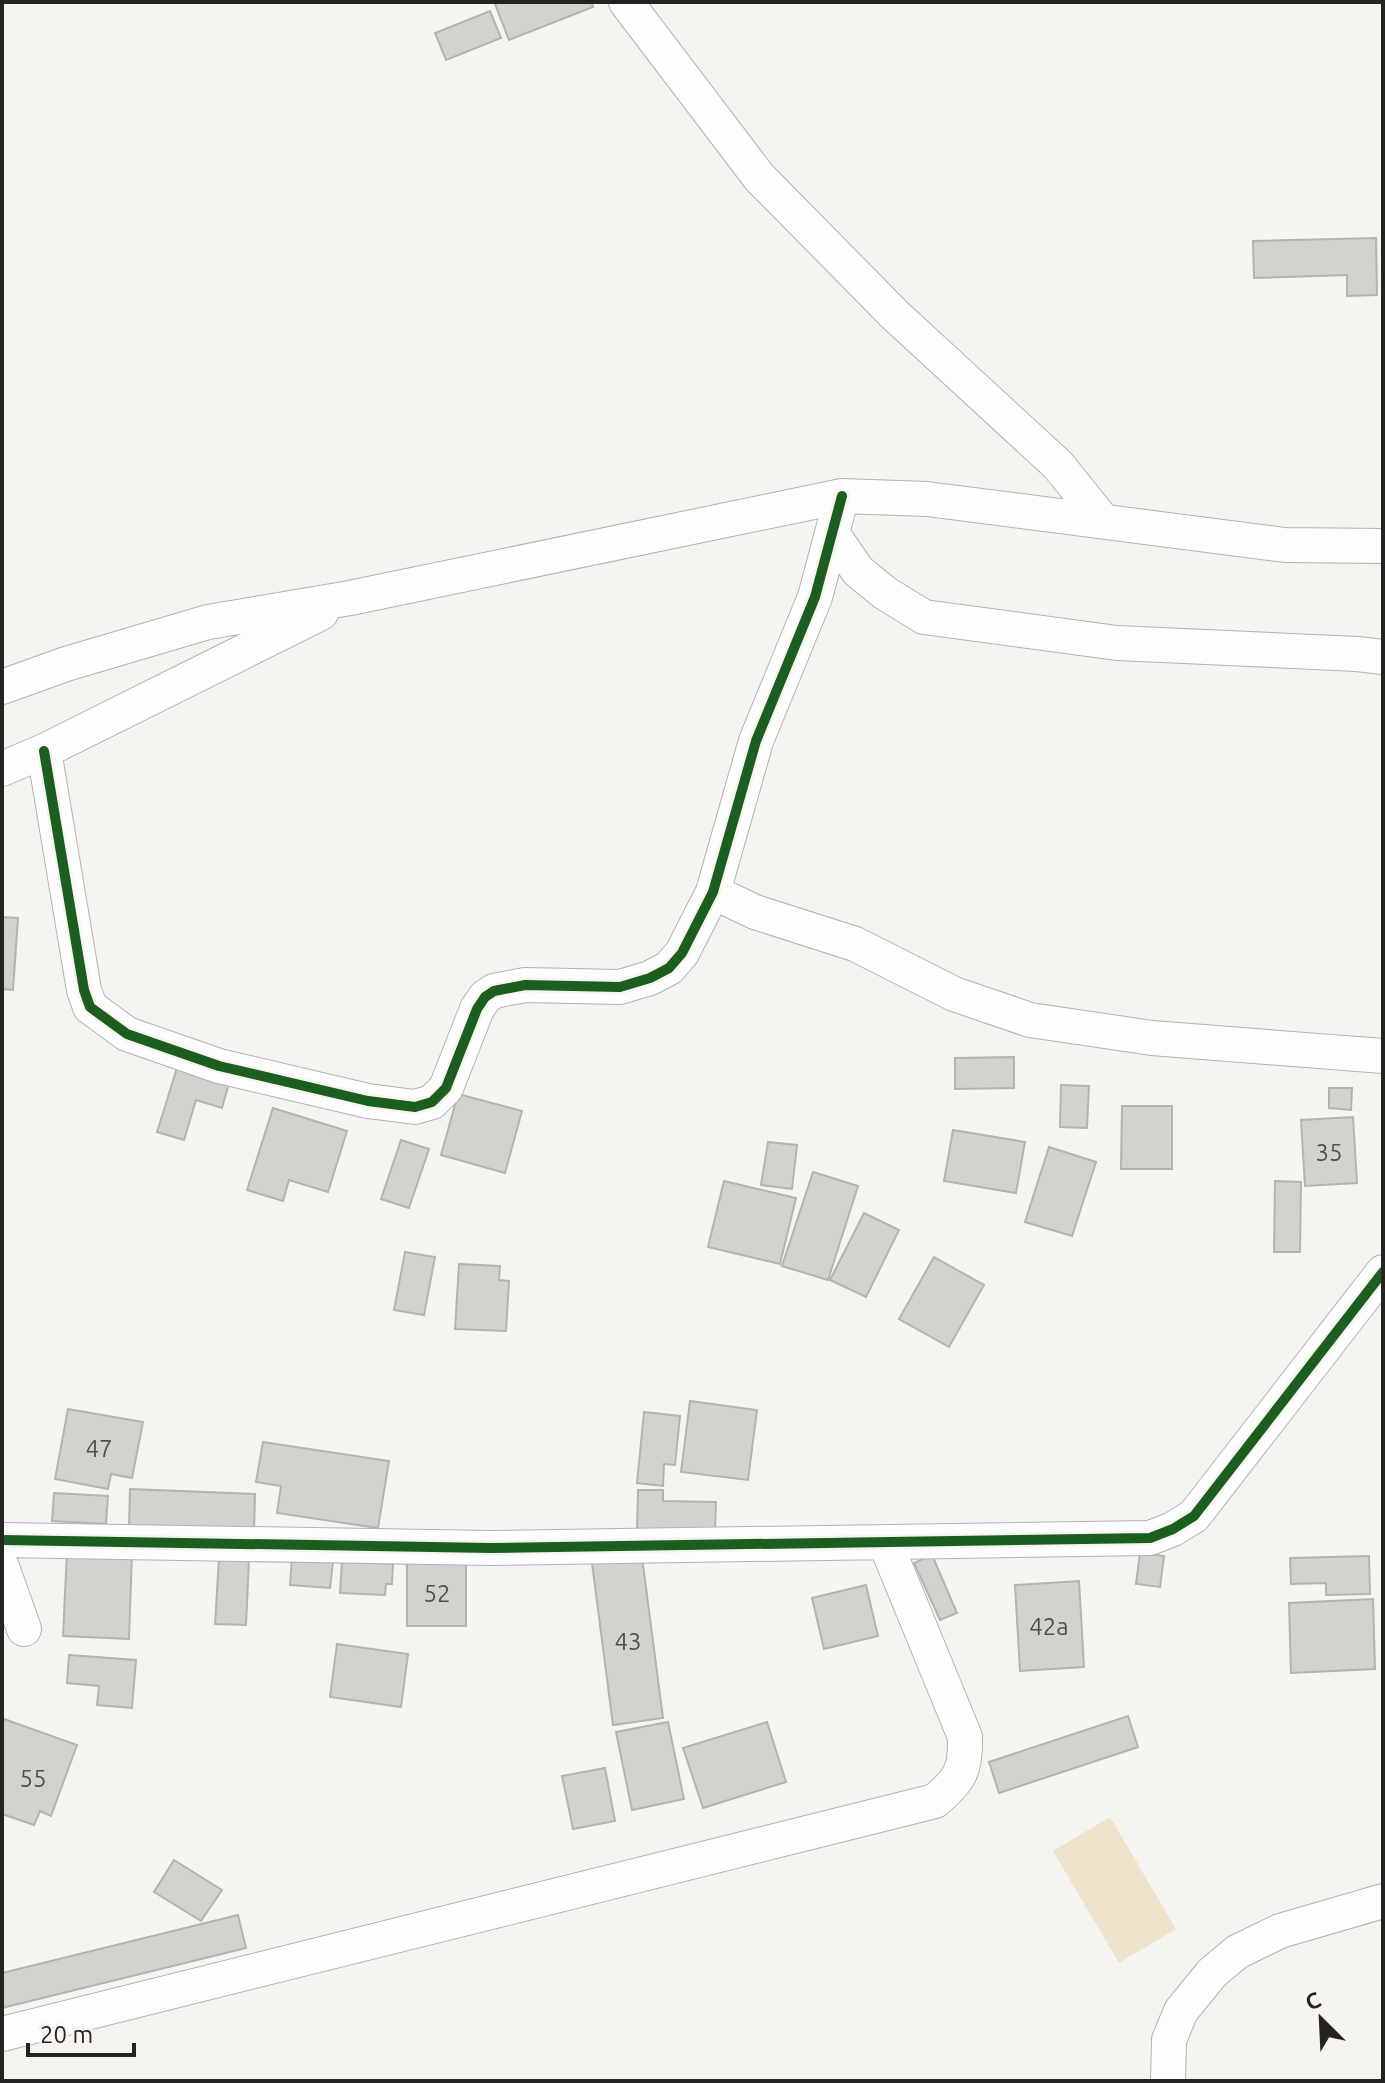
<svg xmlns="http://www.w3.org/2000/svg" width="1385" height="2083" viewBox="0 0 1385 2083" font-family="Ubuntu,sans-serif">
  <rect width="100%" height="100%" fill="#f6f4f1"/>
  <path fill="#efe2cb" d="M 1110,1817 L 1176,1929 L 1119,1963 L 1053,1851 Z"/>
  <path fill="#d3d2cf" stroke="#b4b3b1" stroke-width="2" d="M 499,2 L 591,2 L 593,7 L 509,40 L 495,4 Z
    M 490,11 L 501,38 L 446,60 L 435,33 Z
    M 1376,238 L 1377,295 L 1347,296 L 1347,275 L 1254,278 L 1253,241 Z
    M 2,917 L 18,918 L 13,990 L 2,989 Z
    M 1014,1057 L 1014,1088 L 955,1089 L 955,1058 Z
    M 177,1068 L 229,1083 L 222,1108 L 196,1100 L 184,1140 L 157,1132 Z
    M 1061,1085 L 1089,1086 L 1087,1128 L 1060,1127 Z
    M 1329,1088 L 1352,1088 L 1351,1110 L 1329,1108 Z
    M 458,1094 L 522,1111 L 505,1173 L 441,1155 Z
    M 1122,1106 L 1172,1106 L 1172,1169 L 1121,1169 Z
    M 273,1108 L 347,1131 L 328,1192 L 289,1180 L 283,1201 L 247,1190 Z
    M 1353,1117 L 1357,1183 L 1305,1186 L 1301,1120 Z
    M 953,1130 L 1025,1142 L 1016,1193 L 944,1181 Z
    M 401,1140 L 429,1149 L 409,1208 L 381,1199 Z
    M 768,1142 L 797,1145 L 792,1189 L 761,1185 Z
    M 1049,1147 L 1096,1162 L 1072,1236 L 1025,1222 Z
    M 813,1172 L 858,1186 L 828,1280 L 782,1266 Z
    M 724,1181 L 796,1198 L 780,1264 L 708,1247 Z
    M 1275,1181 L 1301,1182 L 1300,1252 L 1274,1252 Z
    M 864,1213 L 899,1230 L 866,1297 L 830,1280 Z
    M 405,1252 L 435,1257 L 424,1315 L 394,1310 Z
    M 934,1257 L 984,1285 L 949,1347 L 899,1319 Z
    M 459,1264 L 500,1266 L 499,1280 L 509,1281 L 506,1331 L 455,1329 Z
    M 690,1401 L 757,1410 L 748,1480 L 681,1472 Z
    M 68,1409 L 143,1422 L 132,1478 L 111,1474 L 108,1489 L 55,1479 Z
    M 644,1412 L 680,1416 L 675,1465 L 664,1464 L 663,1486 L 637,1483 Z
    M 263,1442 L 389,1461 L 378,1528 L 277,1513 L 281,1486 L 256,1482 Z
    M 130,1489 L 255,1494 L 254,1531 L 129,1527 Z
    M 638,1490 L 663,1490 L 663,1501 L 716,1502 L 715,1532 L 637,1530 Z
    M 54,1493 L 108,1496 L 106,1524 L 52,1521 Z
    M 67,1551 L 132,1554 L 129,1639 L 63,1636 Z
    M 1140,1553 L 1164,1556 L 1160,1587 L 1136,1584 Z
    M 932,1555 L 957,1613 L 940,1620 L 914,1563 Z
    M 1369,1556 L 1370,1594 L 1326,1595 L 1326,1583 L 1291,1584 L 1290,1558 Z
    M 642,1557 L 663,1718 L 613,1725 L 592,1563 Z
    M 219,1558 L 249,1560 L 246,1625 L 215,1624 Z
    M 292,1558 L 333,1562 L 330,1588 L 290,1585 Z
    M 407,1560 L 466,1560 L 466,1626 L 407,1626 Z
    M 342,1561 L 393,1564 L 392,1584 L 386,1584 L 385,1595 L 340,1593 Z
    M 1079,1581 L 1084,1667 L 1020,1671 L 1015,1585 Z
    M 866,1585 L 878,1636 L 824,1649 L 812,1598 Z
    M 1373,1599 L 1375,1669 L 1291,1673 L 1289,1603 Z
    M 337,1644 L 408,1654 L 401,1707 L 330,1697 Z
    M 69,1655 L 136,1660 L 132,1708 L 97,1705 L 99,1686 L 67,1683 Z
    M 1128,1716 L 1138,1747 L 999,1793 L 989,1762 Z
    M 4,1719 L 77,1745 L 51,1816 L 40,1811 L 34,1825 L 2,1814 L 2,1726 Z
    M 668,1722 L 684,1799 L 632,1810 L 616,1732 Z
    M 767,1722 L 786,1782 L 703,1808 L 683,1748 Z
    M 605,1768 L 615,1821 L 573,1829 L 562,1776 Z
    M 174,1860 L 222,1890 L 201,1921 L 154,1892 Z
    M 238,1915 L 246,1948 L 2,2008 L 2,1973 Z"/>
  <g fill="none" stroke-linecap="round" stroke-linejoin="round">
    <g stroke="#b4b3b0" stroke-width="36">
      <path id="minor" d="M 626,2 L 759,177 L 895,315 L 1058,465 L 1103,521
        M 832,533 L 858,571 L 885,593 L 924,617 L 1117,643 L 1357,654 L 1383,657
        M 2,687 L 66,664 L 208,622 L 350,598 L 842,496 L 927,499 L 1285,545 L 1383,546
        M 44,751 L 84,990 L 90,1007 L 127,1034 L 219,1066 L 368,1101 L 415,1107 L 432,1102 L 446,1088 L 477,1009 L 485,997 L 494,991 L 525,985 L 620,987 L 650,978 L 669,968 L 682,953 L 713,892 L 756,741 L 815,597 L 842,496
        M 2,769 L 44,751 L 321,613
        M 713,892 L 755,912 L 855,944 L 954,994 L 1030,1020 L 1152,1038 L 1383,1056
        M 2,1540 L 491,1548 L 1150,1538 L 1173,1529 L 1194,1516 L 1383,1272
        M 2,1567 L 24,1629
        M 2,2034 L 935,1801 C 960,1780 966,1770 965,1737 L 885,1542
        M 1168,2081 L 1169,2040 L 1181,2011 L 1212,1973 L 1237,1952 L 1280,1931 L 1383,1901"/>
    </g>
    <use href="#minor" stroke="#fefdfd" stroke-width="34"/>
    <g stroke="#f7f4f0" stroke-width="15">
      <path id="cycleway" d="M 44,751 L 84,990 L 90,1007 L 127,1034 L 219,1066 L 368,1101 L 415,1107 L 432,1102 L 446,1088 L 477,1009 L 485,997 L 494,991 L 525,985 L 620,987 L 650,978 L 669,968 L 682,953 L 713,892 L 756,741 L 815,597 L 842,496
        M 2,1540 L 491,1548 L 1150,1538 L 1173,1529 L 1194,1516 L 1383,1272"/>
    </g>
    <use href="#cycleway" stroke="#1b5e20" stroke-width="10"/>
  </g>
  <g text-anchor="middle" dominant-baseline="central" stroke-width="6" stroke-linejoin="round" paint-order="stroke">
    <g font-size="24" fill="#504f4d">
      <text x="1329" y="1152">35</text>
      <text x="99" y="1448">47</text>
      <text x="437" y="1593">52</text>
      <text x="1049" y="1626">42а</text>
      <text x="628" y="1641">43</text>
      <text x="33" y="1778">55</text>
    </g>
  </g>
  <rect width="1385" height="2083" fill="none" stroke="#242322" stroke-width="8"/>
  <g transform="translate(1321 2019) rotate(336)" stroke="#f7f4f0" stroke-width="6" paint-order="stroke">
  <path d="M0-6L14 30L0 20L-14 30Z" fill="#242322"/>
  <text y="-12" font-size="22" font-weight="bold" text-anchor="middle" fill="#242322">С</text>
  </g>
  <path d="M28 2043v12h106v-12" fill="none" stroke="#242322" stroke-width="4"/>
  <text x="40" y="2043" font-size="24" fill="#242322" stroke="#f7f4f0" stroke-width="6" paint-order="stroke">20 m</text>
</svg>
